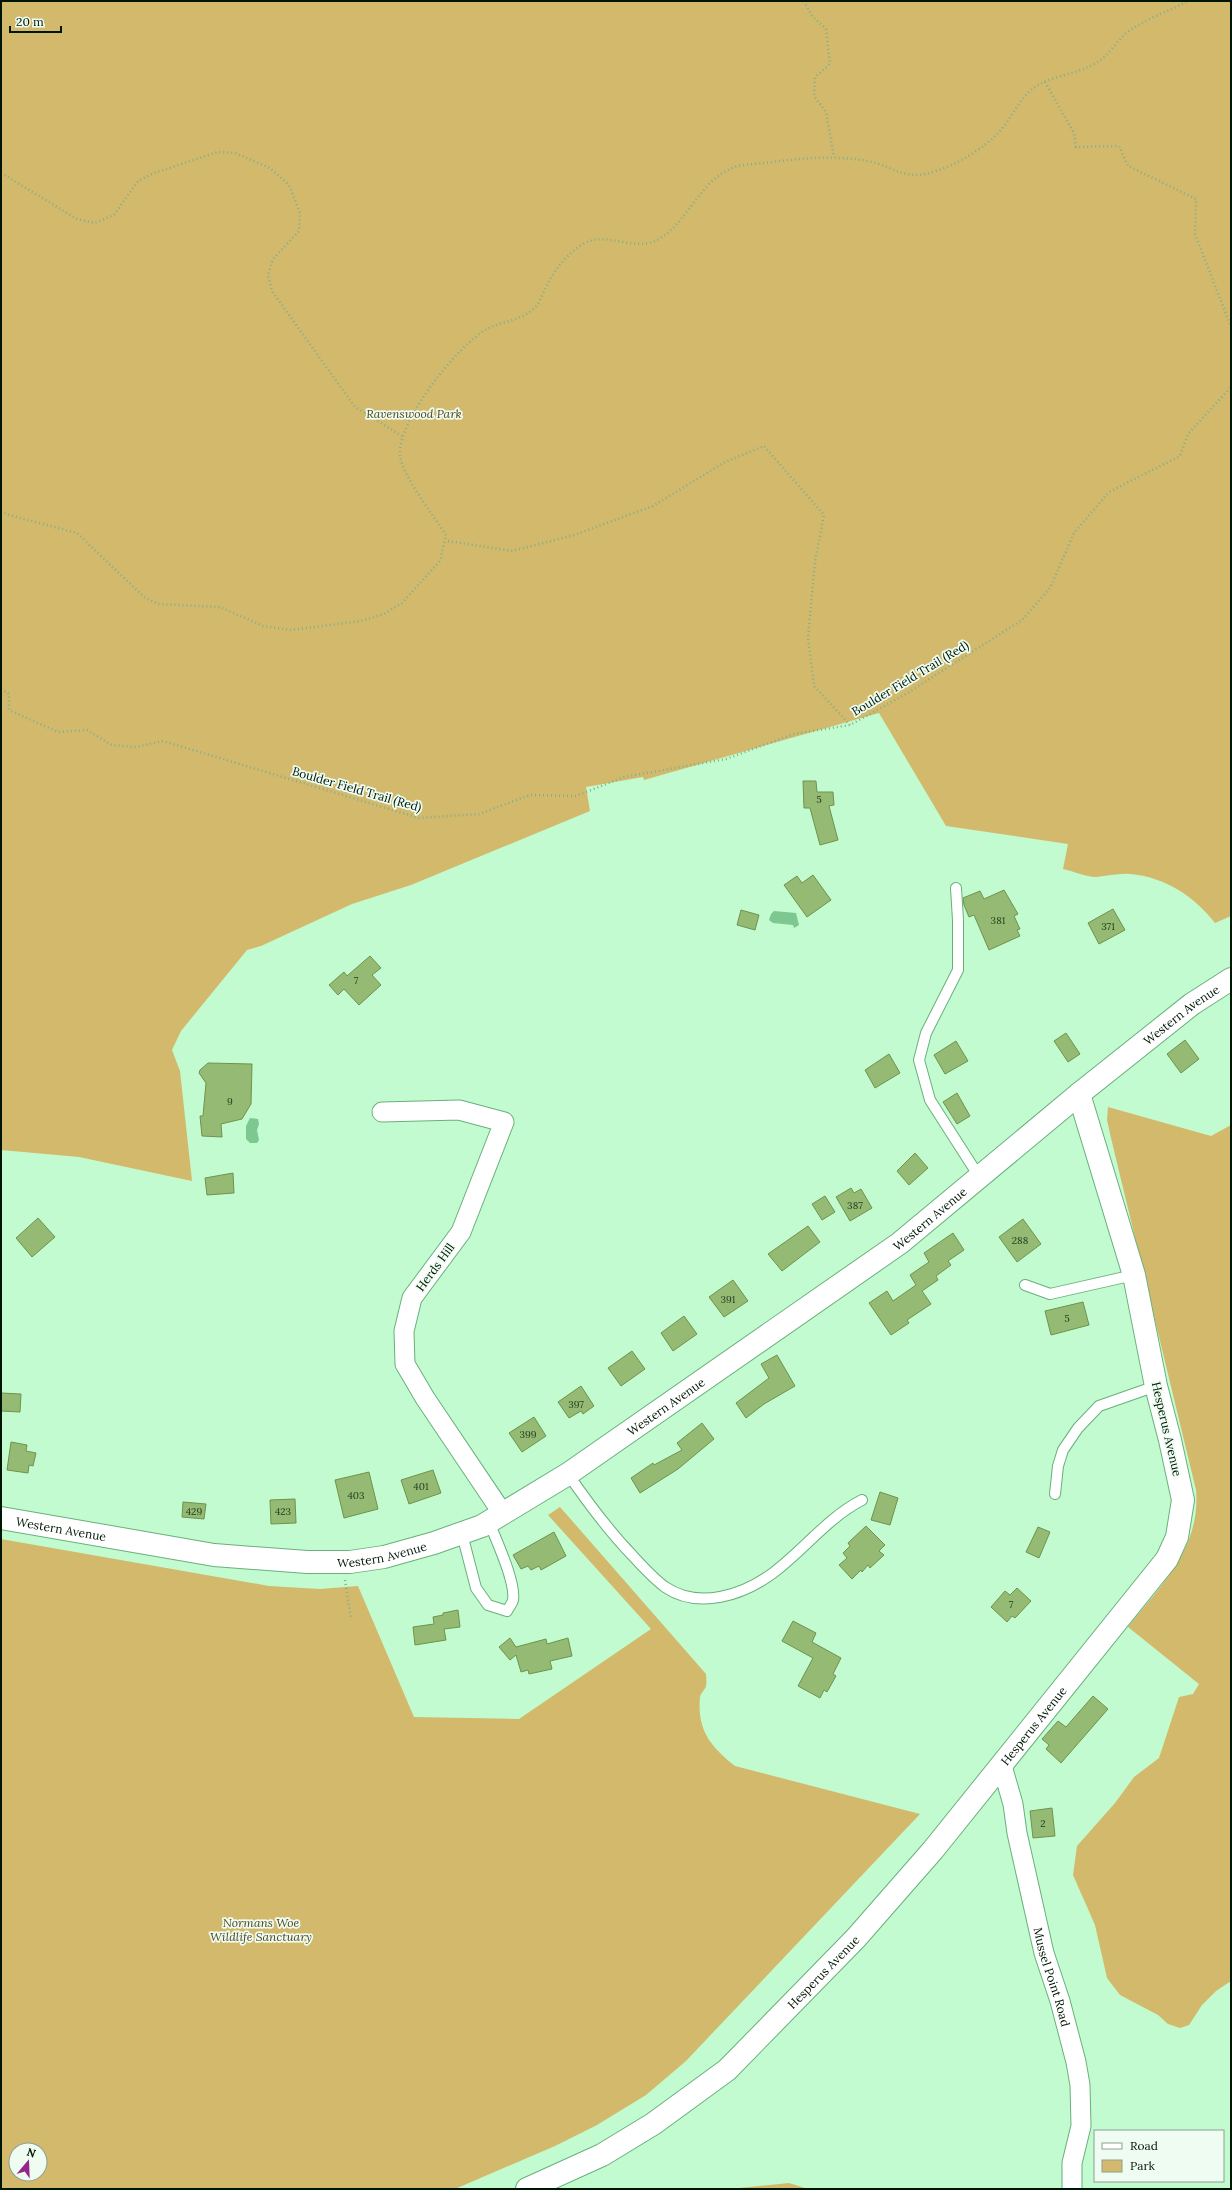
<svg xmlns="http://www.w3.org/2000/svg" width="1232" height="2190" viewBox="0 0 1232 2190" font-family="Lora,serif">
  <rect width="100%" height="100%" fill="#c2fbcf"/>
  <path fill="#d3b96b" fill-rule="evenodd" d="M 1,1 L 1231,1 L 1231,916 L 1215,923 C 1194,896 1165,877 1130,874 C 1119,873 1108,876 1096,877 C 1086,877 1073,871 1063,869 L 1068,844 L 946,826 L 879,713 L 644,780 L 643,777 L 586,787 L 590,811 L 411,885 L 352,904 L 261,946 L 247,950 L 181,1031 L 172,1050 L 180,1071 L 192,1181 L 79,1157 L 1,1150 Z
    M 1108,1107 L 1211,1136 L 1231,1125 L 1231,1981 L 1216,1991 L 1202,2005 L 1189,2025 L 1180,2028 L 1168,2024 L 1158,2015 L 1120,1995 L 1107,1978 L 1095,1925 L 1073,1875 L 1077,1846 L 1115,1803 L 1134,1777 L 1159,1758 L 1179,1697 L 1193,1694 L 1199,1684 L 1128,1627 C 1161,1585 1201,1548 1196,1490 L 1111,1138 L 1107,1120 Z
    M 560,1507 L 706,1674 C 706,1677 707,1683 706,1686 C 705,1690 701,1692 700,1697 C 697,1730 710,1746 735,1766 L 920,1814 L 686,2061 L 646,2095 L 597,2125 L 555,2146 L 455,2189 L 1,2189 L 1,1539 L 269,1586 L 320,1589 L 358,1586 L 414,1717 L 519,1719 L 651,1629 L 548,1515 ZM 16,2150 L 40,2150 L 40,2174 L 16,2174 Z
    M 789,2183 L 808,2189 L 729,2189 Z"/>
  <path fill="#7dc790" d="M 774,911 L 796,913 L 799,925 L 794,928 L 793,925 L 773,923 L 769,920 L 771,914 Z
    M 250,1118 L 258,1119 L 259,1124 L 257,1130 L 259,1140 L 257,1143 L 250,1143 L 246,1139 L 246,1126 Z"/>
  <path fill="#94ba73" stroke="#6e934e" d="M 803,781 L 816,781 L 817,792 L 833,792 L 834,805 L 829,806 L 838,840 L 820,845 L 810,808 L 804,808 Z
    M 813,875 L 831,900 L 807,917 L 784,885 L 797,876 L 802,883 Z
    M 1004,890 L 1018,914 L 1014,916 L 1020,929 L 1017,930 L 1020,936 L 989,950 L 974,915 L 969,917 L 964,905 L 963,898 L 980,891 L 984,899 Z
    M 1113,909 L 1125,930 L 1099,944 L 1088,923 Z
    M 741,910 L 759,915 L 755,930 L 737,925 Z
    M 370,956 L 381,968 L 372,975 L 381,985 L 359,1005 L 344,989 L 338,995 L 329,985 L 344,972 L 347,976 Z
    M 1066,1033 L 1080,1054 L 1068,1062 L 1054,1041 Z
    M 1185,1040 L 1199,1059 L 1181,1073 L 1167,1054 Z
    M 956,1041 L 968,1061 L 945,1074 L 934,1055 Z
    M 889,1054 L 900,1073 L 875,1088 L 865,1070 Z
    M 208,1063 L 252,1064 L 251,1104 L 242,1119 L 221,1124 L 222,1137 L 202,1136 L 200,1116 L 203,1116 L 206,1083 L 199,1073 L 200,1070 Z
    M 957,1093 L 970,1116 L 957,1124 L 943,1102 Z
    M 915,1153 L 928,1168 L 909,1185 L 897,1171 Z
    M 233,1173 L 234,1193 L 207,1195 L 205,1178 Z
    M 851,1188 L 854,1193 L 861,1189 L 872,1208 L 850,1221 L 836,1197 Z
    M 825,1196 L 835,1212 L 822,1220 L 812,1204 Z
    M 38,1218 L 55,1237 L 32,1257 L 16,1238 Z
    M 1023,1219 L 1041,1244 L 1017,1262 L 999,1237 Z
    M 808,1226 L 820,1242 L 782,1271 L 768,1254 Z
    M 953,1233 L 964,1250 L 948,1261 L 951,1265 L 936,1276 L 938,1280 L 922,1291 L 931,1304 L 907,1320 L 909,1323 L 891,1335 L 869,1303 L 887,1291 L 893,1301 L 916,1285 L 910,1275 L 929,1262 L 924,1253 Z
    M 733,1280 L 748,1301 L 724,1317 L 709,1297 Z
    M 1083,1302 L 1089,1325 L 1051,1335 L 1045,1311 Z
    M 684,1316 L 697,1334 L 673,1351 L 661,1333 Z
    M 632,1351 L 645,1369 L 621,1386 L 608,1368 Z
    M 777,1355 L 795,1386 L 764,1404 L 746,1418 L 736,1403 L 769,1378 L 761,1364 Z
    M 581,1386 L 594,1406 L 583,1414 L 581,1411 L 569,1418 L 558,1402 Z
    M 1,1393 L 21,1394 L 20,1412 L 1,1411 Z
    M 534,1417 L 546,1436 L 522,1452 L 509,1433 Z
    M 702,1423 L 714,1439 L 678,1469 L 640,1493 L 631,1478 L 653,1463 L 654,1465 L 682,1450 L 677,1443 Z
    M 11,1442 L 27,1445 L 26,1451 L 36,1453 L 33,1466 L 29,1465 L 28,1473 L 7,1470 Z
    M 433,1470 L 441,1493 L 409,1504 L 401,1480 Z
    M 369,1472 L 378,1509 L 344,1518 L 335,1480 Z
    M 880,1492 L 898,1498 L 890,1525 L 871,1520 Z
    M 295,1499 L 296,1523 L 271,1524 L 270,1500 Z
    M 183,1502 L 206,1504 L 204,1519 L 182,1517 Z
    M 866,1526 L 885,1545 L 879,1551 L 884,1555 L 870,1568 L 868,1565 L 862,1572 L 861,1570 L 852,1579 L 839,1565 L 847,1558 L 843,1553 L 850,1546 L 848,1543 Z
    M 1038,1527 L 1050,1532 L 1039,1558 L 1026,1552 Z
    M 554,1532 L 566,1556 L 541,1570 L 539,1566 L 531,1570 L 528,1566 L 521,1569 L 513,1555 Z
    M 1017,1588 L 1031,1601 L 1015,1618 L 1012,1616 L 1007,1622 L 991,1607 L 1005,1591 L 1010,1595 Z
    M 458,1610 L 460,1627 L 444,1629 L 446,1640 L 415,1645 L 413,1627 L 434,1624 L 433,1617 L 443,1615 L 443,1613 Z
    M 793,1621 L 816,1633 L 812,1642 L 841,1658 L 833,1674 L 836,1676 L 827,1692 L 824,1690 L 820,1698 L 798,1686 L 813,1658 L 782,1641 Z
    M 510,1638 L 516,1647 L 546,1639 L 547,1644 L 568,1638 L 572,1656 L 550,1661 L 552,1669 L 529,1674 L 528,1670 L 521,1672 L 516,1655 L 510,1660 L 499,1647 Z
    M 1093,1696 L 1108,1709 L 1061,1763 L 1046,1749 L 1049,1745 L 1042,1739 L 1058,1721 L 1066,1727 Z
    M 1052,1808 L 1055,1836 L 1033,1838 L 1030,1811 Z"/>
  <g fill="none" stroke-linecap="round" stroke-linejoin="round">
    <g stroke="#69b07c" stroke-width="12">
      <path id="lane" d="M 956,888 L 958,920 L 958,970 L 926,1033 L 919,1060 L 930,1100 L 980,1178
        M 1025,1285 L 1050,1294 L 1134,1275
        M 568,1474 C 588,1503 608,1530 632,1555 C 642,1566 653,1578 665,1587 C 699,1610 743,1595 773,1573 C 804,1550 827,1518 862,1500
        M 1055,1494 L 1058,1466 L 1063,1450 L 1078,1428 L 1099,1406 L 1156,1386
        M 462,1534 L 476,1588 L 488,1605 L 507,1611 C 509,1607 512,1604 513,1600 C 516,1582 496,1540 489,1522"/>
    </g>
    <g stroke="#69b07c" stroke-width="21">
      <g id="street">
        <path d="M 382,1112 L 459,1110 L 504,1122 L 461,1232 L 412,1298 L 404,1331 L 405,1364 L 425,1398 L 503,1514"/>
        <path id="s1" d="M 1002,1766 L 1013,1804 L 1017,1833 L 1044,1953 L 1060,2001 L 1076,2062 L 1080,2085 L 1081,2126 L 1072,2163 L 1072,2189"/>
      </g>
    </g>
    <g stroke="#69b07c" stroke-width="24">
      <g id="secondary">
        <path id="s2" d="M 1,1518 L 214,1555 L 307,1562 L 350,1562 L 384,1557 L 434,1543 L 482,1526 L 568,1474 L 900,1243 L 1079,1094 L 1192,1004 L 1231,979"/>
        <path id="s3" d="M 527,2189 L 602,2155 L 653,2124 L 727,2070 L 856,1938 L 933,1850 L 1167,1559 L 1177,1537 L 1183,1500 L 1170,1440 L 1156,1386 L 1134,1275 L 1079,1094"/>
      </g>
    </g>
    <path stroke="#81af8c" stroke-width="2.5" stroke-dasharray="1 3" stroke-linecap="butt" d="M 804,1 L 812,16 L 826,29 L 830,64 L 815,77 L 814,96 L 826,112 L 834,157
      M 1045,82 L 1074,133 L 1076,147 L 1119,146 L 1128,166 L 1196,199 L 1195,234 L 1231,327
      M 1,173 L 77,219 L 95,223 L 114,215 L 138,181 L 154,173 L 218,152 L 235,153 L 270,168 L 289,185 L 300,213 L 299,231 L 273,259 L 268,275 L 272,291 L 355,407 L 402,436
      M 1,511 L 9,515 L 77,533 L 144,597 L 158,604 L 220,607 L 263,626 L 291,630 L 361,621 L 384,614 L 402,603 L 440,561 L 446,535 C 434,516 402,476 400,455 C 397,421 458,345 487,329 C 502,321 519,321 532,310 C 539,305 542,295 546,287 C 555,269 567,253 585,243 C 608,231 635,253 659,239 C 690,221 700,177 738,166 C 747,164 757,164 765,163 C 800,158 834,155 868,161 C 896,167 905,182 936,171 C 957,164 980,151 996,135 C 1012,120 1019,96 1038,85 C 1056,75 1082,73 1099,61 C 1109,55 1116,42 1125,34 C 1139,22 1171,10 1188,1
      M 448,541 L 512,551 L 574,535 L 653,506 L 725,462 L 764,446 L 824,515 L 815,562 L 808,638 L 814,686 L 850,725
      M 1,689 L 9,694 L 9,710 L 58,732 L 87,730 L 112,745 L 136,747 L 163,741 L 419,818 L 479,814 L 530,795 L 576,796 L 624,777 L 726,759 L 794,734 L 850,725 L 906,694 L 1022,620 L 1050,588 L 1074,533 L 1109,492 L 1180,456 L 1188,434 L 1231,387
      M 345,1580 L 351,1619"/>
    <use href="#lane" stroke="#fff" stroke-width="10"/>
    <use href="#street" stroke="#fff" stroke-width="19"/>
    <use href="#secondary" stroke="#fff" stroke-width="22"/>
  </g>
  <g text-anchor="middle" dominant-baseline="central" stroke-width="3.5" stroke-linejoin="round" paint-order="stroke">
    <g font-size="10" fill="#253f20">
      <text x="819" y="799">5</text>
      <text x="998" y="920">381</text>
      <text x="1108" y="926">371</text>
      <text x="356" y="980">7</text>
      <text x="230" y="1101">9</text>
      <text x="855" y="1205">387</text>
      <text x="1020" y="1240">288</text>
      <text x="728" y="1299">391</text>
      <text x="1067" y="1318">5</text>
      <text x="576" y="1404">397</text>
      <text x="528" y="1434">399</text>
      <text x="421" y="1486">401</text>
      <text x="356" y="1495">403</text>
      <text x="194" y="1511">429</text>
      <text x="283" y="1511">423</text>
      <text x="1011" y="1604">7</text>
      <text x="1043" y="1823">2</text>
    </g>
    <g font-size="12" font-style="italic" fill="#504520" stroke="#eefcf1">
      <text x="414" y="413">Ravenswood Park</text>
      <text x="261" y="1922">Normans Woe<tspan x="261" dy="14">Wildlife Sanctuary</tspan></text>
    </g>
    <g font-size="12" fill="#001605" stroke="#eefcf1">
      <text transform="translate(910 678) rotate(-31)">Boulder Field Trail (Red)</text>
      <text transform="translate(357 789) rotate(16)">Boulder Field Trail (Red)</text>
      <text stroke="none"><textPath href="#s2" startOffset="1357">Western Avenue</textPath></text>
      <text stroke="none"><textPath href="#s2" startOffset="1033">Western Avenue</textPath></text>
      <text transform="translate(435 1267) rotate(-54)">Herds Hill</text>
      <text stroke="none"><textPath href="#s2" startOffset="709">Western Avenue</textPath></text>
      <text transform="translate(1167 1429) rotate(77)">Hesperus Avenue</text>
      <text stroke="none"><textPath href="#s2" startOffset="61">Western Avenue</textPath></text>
      <text stroke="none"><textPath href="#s2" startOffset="385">Western Avenue</textPath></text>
      <text stroke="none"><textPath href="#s3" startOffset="695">Hesperus Avenue</textPath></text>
      <text stroke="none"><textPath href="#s3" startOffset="371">Hesperus Avenue</textPath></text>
      <text stroke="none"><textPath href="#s1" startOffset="217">Mussel Point Road</textPath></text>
    </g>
  </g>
  <rect width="1232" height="2190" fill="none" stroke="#001605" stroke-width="4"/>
  <rect x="1094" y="2130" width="130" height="52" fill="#eefcf1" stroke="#8fa093"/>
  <rect x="1102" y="2143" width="20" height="6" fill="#ffffff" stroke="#8fa093"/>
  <text x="1130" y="2150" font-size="12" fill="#001605">Road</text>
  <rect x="1102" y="2160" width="20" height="12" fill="#d3b96b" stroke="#8fa093"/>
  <text x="1130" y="2170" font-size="12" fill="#001605">Park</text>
  <g transform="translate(28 2162) rotate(19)"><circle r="19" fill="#eefcf1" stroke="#8fa093"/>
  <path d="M0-3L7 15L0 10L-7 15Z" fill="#922789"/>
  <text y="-6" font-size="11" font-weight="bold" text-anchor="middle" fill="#001605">N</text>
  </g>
  <path d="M10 26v6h51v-6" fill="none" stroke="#001605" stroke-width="2"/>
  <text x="16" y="26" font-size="12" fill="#001605" stroke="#eefcf1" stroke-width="3" paint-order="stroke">20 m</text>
</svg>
